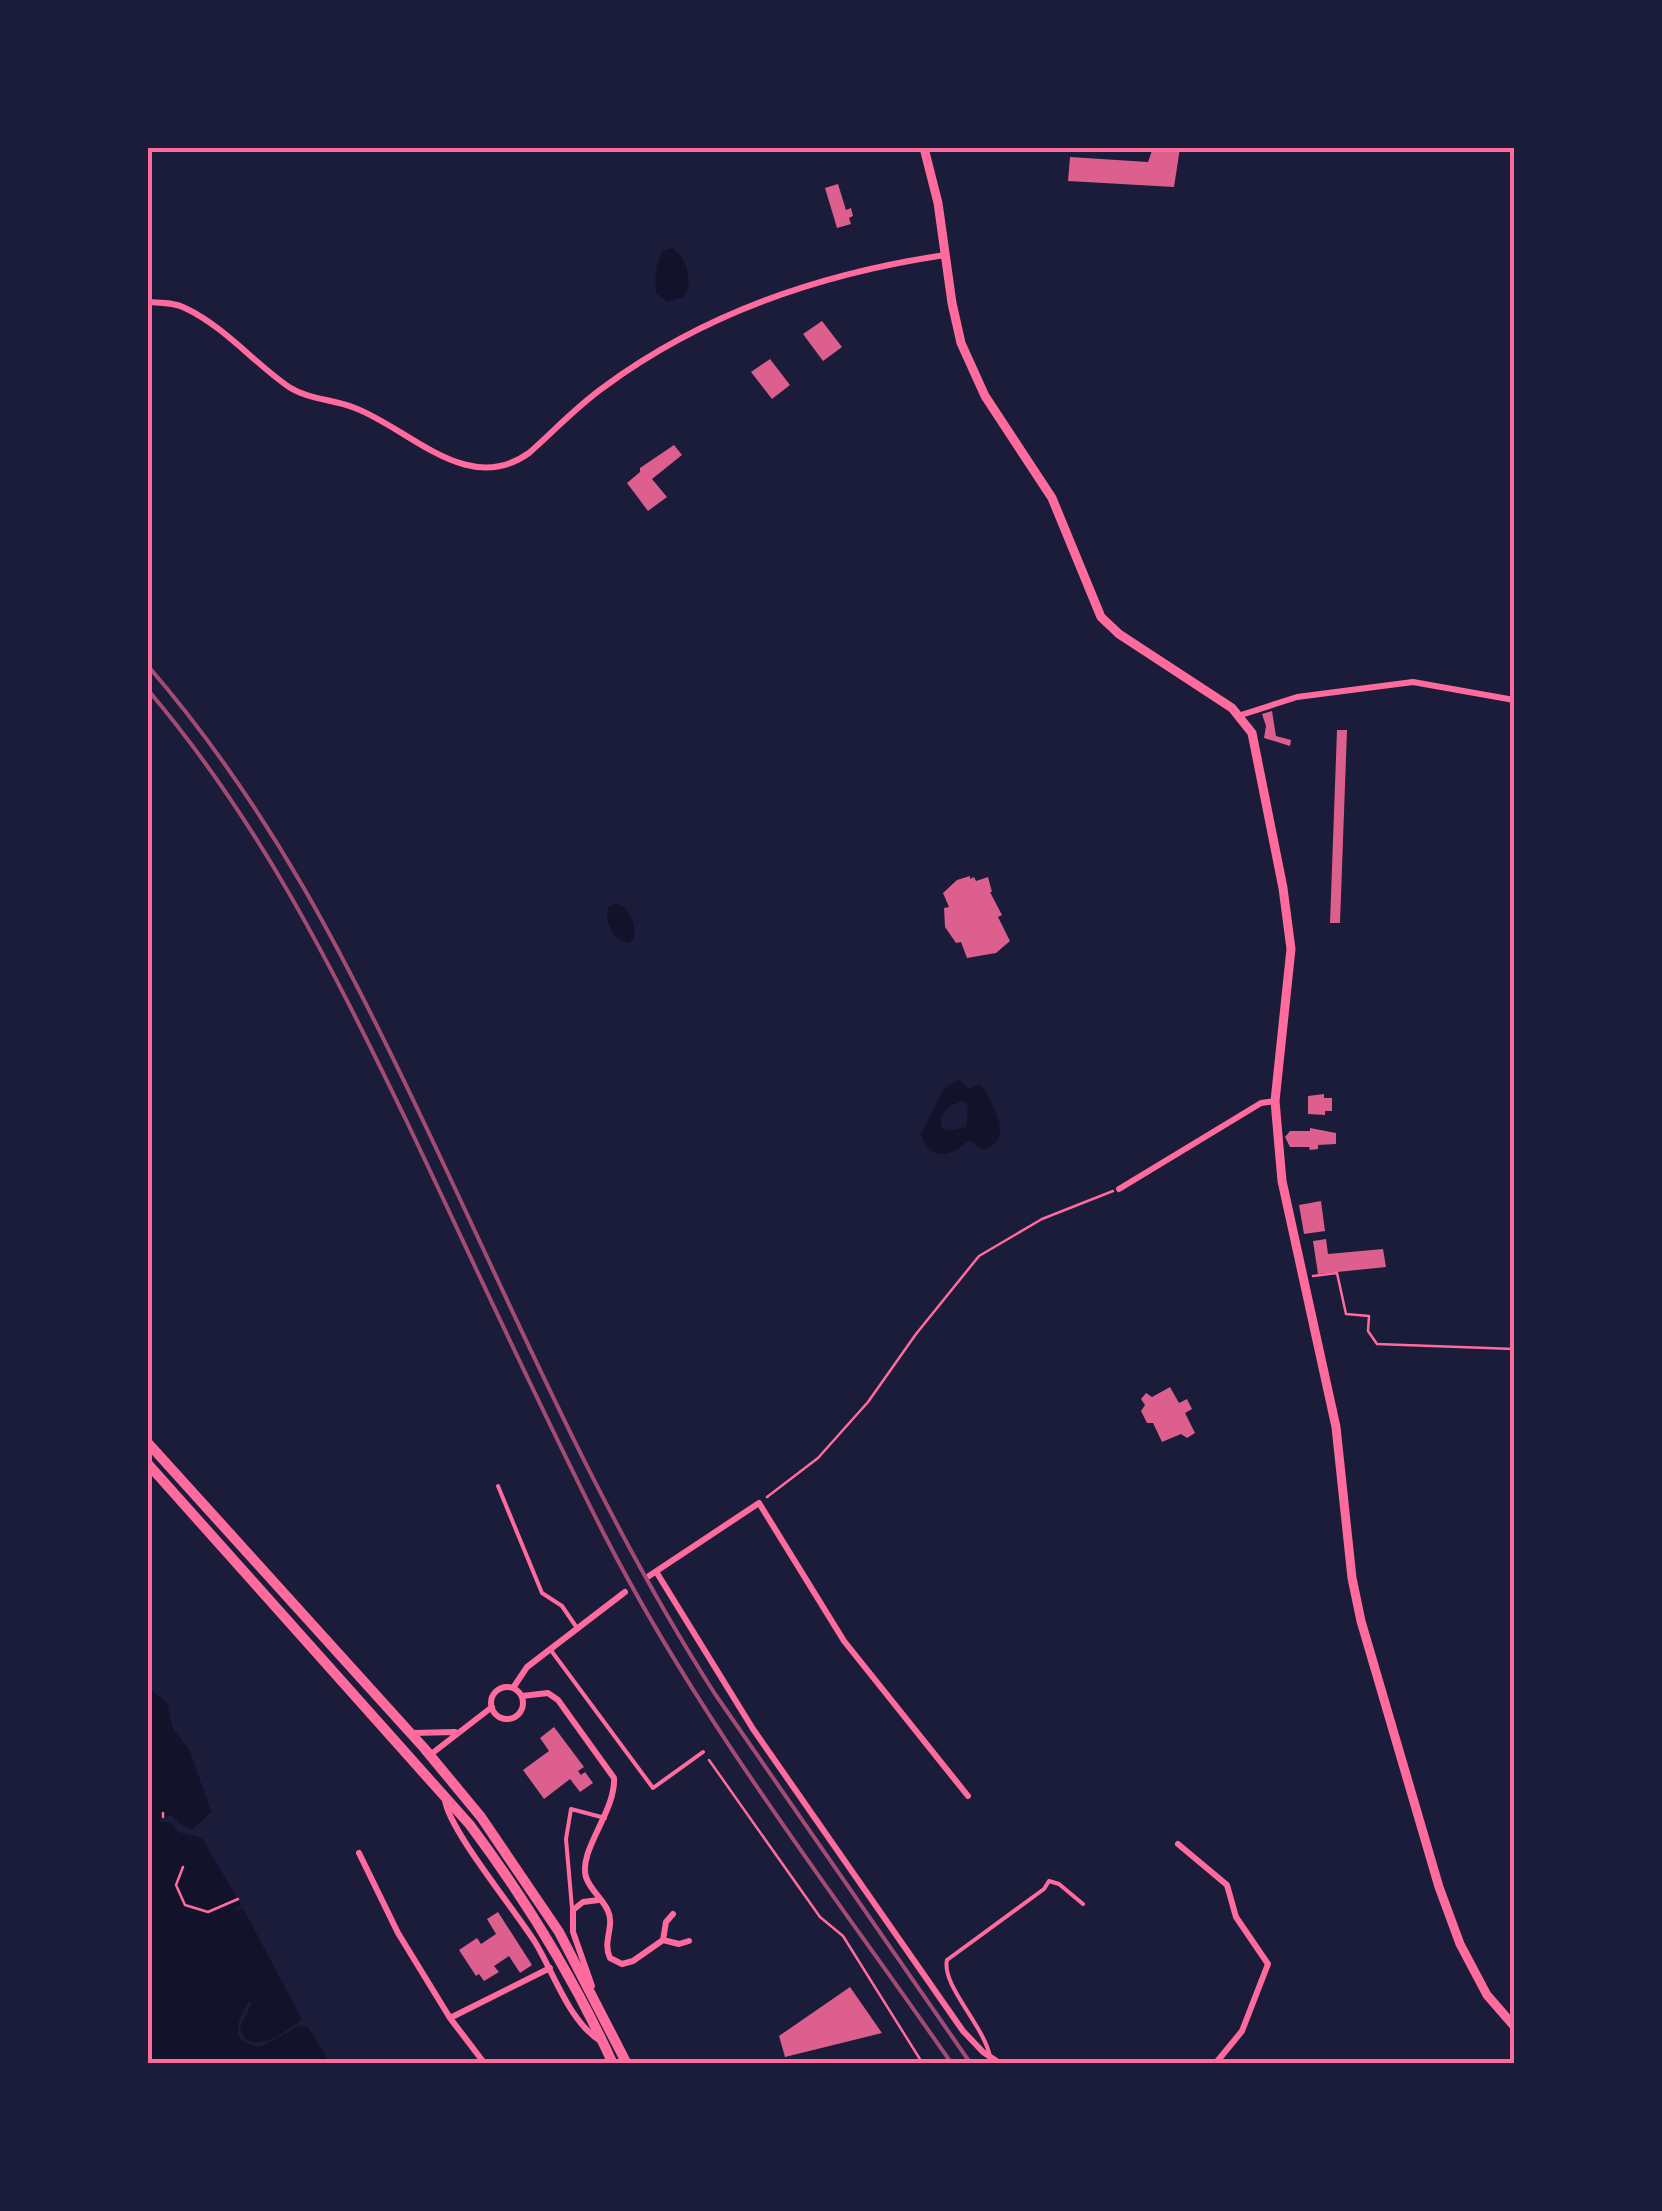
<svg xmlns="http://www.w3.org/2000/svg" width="1662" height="2211" viewBox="0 0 1662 2211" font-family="'Nunito Sans',sans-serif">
  <rect width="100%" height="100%" fill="#1b1b3a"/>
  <path fill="#12122b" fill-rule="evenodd" d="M 672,248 C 687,258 693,280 685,296 L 668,302 L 656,293 C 655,278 655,263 664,250 Z
    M 617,903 C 631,909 636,925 634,939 L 628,943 C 613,939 604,923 608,907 Z
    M 960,1080 L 969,1089 L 979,1084 C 993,1099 1017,1145 981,1149 L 969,1140 C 948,1158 933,1162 920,1134 C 935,1117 935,1087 960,1080 ZM 963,1101 L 968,1104 L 966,1127 L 949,1131 L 942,1128 C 938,1111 949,1106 963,1101 Z
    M 148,1687 L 167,1703 L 173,1729 L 190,1751 L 211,1812 L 193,1829 L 181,1825 L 171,1815 L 156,1821 L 171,1823 L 178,1832 L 202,1838 L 241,1905 L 231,1913 L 243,1908 L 302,2020 C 284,2031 265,2050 245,2039 L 240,2027 L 252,2003 L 249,2001 C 237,2022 227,2042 260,2047 L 299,2026 L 308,2027 L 330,2063 L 148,2063 Z"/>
  <path fill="#dd5f8e" d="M 1153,148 L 1180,148 L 1174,187 L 1068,181 L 1070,157 L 1148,162 Z
    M 838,184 L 846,210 L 851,208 L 853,216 L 849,218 L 851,224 L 837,228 L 825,188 Z
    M 822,321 L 842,347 L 823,361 L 803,334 Z
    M 770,359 L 790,385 L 772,399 L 751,372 Z
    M 674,445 L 682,455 L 652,479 L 667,497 L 648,511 L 627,483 L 640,472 L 640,468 Z
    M 1272,711 L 1276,736 L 1291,740 L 1290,746 L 1264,738 L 1266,726 L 1262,714 Z
    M 1337,730 L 1347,730 L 1340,923 L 1330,923 Z
    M 970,876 L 970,879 L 974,877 L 976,881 L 988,877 L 992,892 L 990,892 L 1002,915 L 998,917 L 1010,941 L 996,953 L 967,958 L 961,942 L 956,943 L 945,927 L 944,908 L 949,907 L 943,893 L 957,880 Z
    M 1324,1094 L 1324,1098 L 1332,1098 L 1332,1111 L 1325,1111 L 1325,1115 L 1308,1114 L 1308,1096 Z
    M 1310,1128 L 1336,1133 L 1336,1144 L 1318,1145 L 1318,1149 L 1310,1150 L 1309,1147 L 1290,1147 L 1285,1137 L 1290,1131 L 1310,1131 Z
    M 1321,1201 L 1325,1231 L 1304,1234 L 1299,1205 Z
    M 1326,1239 L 1328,1254 L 1383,1249 L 1386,1267 L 1318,1274 L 1313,1241 Z
    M 1170,1387 L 1179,1403 L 1187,1399 L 1192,1409 L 1185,1413 L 1195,1433 L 1187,1438 L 1181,1434 L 1162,1442 L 1153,1423 L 1147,1423 L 1141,1411 L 1145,1405 L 1141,1399 L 1146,1393 L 1152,1397 Z
    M 554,1727 L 584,1767 L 578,1771 L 581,1775 L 585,1772 L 593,1783 L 580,1792 L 570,1779 L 544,1799 L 523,1770 L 549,1751 L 540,1738 Z
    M 498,1912 L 532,1965 L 520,1973 L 509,1956 L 494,1966 L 499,1972 L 484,1981 L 479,1974 L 476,1976 L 459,1950 L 477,1938 L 481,1944 L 496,1934 L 487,1919 Z
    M 850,1987 L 882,2033 L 785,2057 L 779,2036 Z"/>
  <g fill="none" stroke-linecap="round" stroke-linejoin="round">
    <path stroke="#ff6b9d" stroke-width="2.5" d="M 1313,1276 L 1337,1273 L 1346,1314 L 1369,1316 L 1368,1331 L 1377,1344 L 1514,1349
      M 767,1497 L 818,1458 L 868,1402 L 916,1334 L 979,1256 L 1042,1219 L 1113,1191
      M 709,1760 L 820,1917 L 843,1936 L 923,2064
      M 163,1817 L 163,1813
      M 183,1867 L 176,1885 L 185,1905 L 208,1912 L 238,1899"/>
    <path stroke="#ff6b9d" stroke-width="4" d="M 498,1486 L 542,1593 L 562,1606 L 577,1628
      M 550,1649 L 653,1788 L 703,1752
      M 572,1908 L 566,1839 L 571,1809 L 605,1818
      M 990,2057 C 985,2027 941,1985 947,1960 L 1044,1889 L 1049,1881 L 1059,1884 L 1083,1904"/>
    <path stroke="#ff6b9d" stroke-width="6" d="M 148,302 C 160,303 174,302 185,308 C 225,327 254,363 289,387 C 309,400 333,399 355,408 C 410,429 468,497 529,453 C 554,431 577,406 604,387 C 704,313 823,273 945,255
      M 1241,715 L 1297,697 L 1413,682 L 1514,700
      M 1119,1189 L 1261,1103 L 1275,1101
      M 657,1573 L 753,1729 L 963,2031 L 983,2052 L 1001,2064
      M 649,1576 L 759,1503 L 844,1641 L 968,1796
      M491 1703a16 16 0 1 1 32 0a16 16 0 1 1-32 0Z
      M 513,1688 L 527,1667 L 625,1592
      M 522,1696 L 548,1693 L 558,1700 L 614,1778 C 616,1811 578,1851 586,1877 C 590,1890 603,1899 608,1911 C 615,1926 602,1942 610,1958 L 622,1964 L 633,1961 L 663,1940 L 666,1922 L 673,1914
      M 413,1733 L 455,1732
      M 430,1755 L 492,1707
      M 445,1800 C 449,1830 515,1910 535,1942 C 555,1975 569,2022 602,2042
      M 1178,1844 L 1227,1885 L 1236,1917 L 1268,1964 L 1242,2031 L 1215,2064
      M 359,1853 L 398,1933 L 450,2018 L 550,1968
      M 663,1940 L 679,1944 L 689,1941
      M 592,1986 L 573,1932 L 573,1910 L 583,1902 L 599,1900
      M 450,2018 L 485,2064"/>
    <path stroke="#ff6b9d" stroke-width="9" d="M 924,148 L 938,203 L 952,303 L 961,343 L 985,396 L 1052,498 L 1101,617 L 1119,634 L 1232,708 L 1252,733 L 1283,888 L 1291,949 L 1275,1101 L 1282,1181 L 1336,1427 L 1352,1578 L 1361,1621 L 1439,1887 L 1460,1944 L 1487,1995 L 1514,2026"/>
    <path stroke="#ff6b9d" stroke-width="10" d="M 148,1443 L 424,1748 L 481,1817 L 559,1932 L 627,2064
      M 148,1464 L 470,1825 C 526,1900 574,1978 613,2064"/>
    <path stroke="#a44b75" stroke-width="4" d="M 148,666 C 270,807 348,962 427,1129 C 518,1320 601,1516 715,1694 L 971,2064
      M 148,690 C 260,822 332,967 407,1122 C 472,1259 535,1398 604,1534 C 700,1722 832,1891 952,2064"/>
  </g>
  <rect width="1662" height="2211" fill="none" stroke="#1b1b3a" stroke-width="300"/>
  <rect x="150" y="150" width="1362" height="1911" fill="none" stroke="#ff6b9d" stroke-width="4"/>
</svg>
